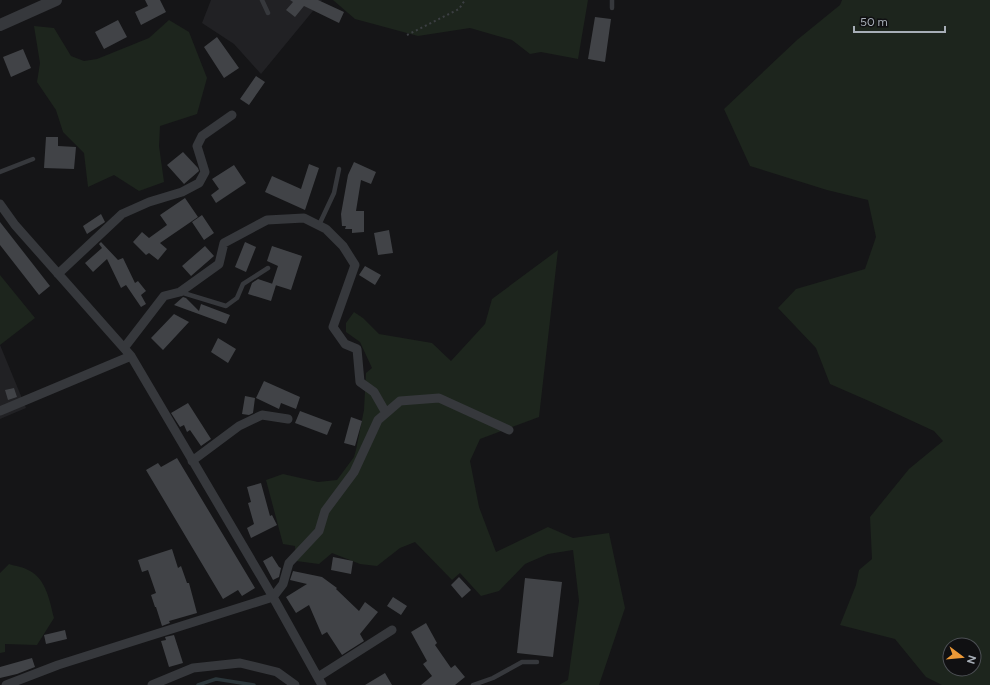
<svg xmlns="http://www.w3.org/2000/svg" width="990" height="685" viewBox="0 0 990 685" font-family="Figtree,sans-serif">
  <rect width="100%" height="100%" fill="#151517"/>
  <path fill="#212124" d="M 211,0 L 322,0 L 261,74 L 234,44 L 202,23 Z
    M 0,345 L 26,408 L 0,419 Z"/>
  <path fill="#1d251d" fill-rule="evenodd" d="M 333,0 L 588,0 L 578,59 L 541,52 L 530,54 L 512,40 L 470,28 L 418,36 L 355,19 Z
    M 842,0 L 990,0 L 990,685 L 942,685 L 926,677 L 895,639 L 840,625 L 856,585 L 859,570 L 872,559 L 870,517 L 909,469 L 943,441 L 934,431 L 869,401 L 830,384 L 816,348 L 778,308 L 796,289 L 865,269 L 876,237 L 868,200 L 827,190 L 750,166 L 724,109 L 797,40 L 840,5 ZM 950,645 L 974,645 L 974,669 L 950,669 Z
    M 169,20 L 189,32 L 207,78 L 197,114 L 160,126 L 159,146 L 164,182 L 139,191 L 114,175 L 88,187 L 84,153 L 63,132 L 56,110 L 37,82 L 40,63 L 34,26 L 54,28 L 71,56 L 84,61 L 97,59 L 149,38 Z
    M 558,250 L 539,417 L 480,439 L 470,461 L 479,507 L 496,552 L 548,527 L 573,538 L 609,533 L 625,608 L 599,685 L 559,685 L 568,680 L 579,601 L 573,550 L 548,554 L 525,564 L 499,591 L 481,596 L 460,573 L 452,580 L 415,542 L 400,548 L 377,566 L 360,564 L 332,553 L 319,564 L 296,561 L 295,546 L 283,544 L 266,480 L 283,474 L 318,482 L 337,480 L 354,457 L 356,450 L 364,410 L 366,373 L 372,368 L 360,342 L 346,332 L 346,323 L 354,312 L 363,318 L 379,334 L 432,343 L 451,361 L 485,324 L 492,299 Z
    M 0,275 L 35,318 L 0,345 Z
    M 9,564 C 15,566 24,567 30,571 C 46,579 50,602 54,618 L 37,645 L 5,644 L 5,652 L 0,653 L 0,573 Z"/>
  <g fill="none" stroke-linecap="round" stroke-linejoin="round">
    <path stroke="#2b363a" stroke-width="3.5" d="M 198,685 L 216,679 L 254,685"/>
  </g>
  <path fill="#414347" d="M 145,0 L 160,0 L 166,12 L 141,25 L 135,12 L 148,6 Z
    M 290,0 L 318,0 L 344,12 L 339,23 L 304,6 L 295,17 L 286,10 L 293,2 Z
    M 595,17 L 611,19 L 605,62 L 588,59 Z
    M 118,20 L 127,37 L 104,49 L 95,32 Z
    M 217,37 L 239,68 L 224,78 L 204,47 Z
    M 23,49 L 31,68 L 11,77 L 3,57 Z
    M 256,76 L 265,82 L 249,105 L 240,99 Z
    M 46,137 L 58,137 L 58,146 L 76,147 L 74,169 L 44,168 Z
    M 183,152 L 198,168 L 199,171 L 184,184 L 167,165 Z
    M 354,162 L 376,172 L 371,184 L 361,180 L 356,211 L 364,211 L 364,232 L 352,233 L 352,229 L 345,229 L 346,226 L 342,226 L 341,214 L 348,175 Z
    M 309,164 L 319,168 L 305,210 L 265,192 L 272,176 L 301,189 Z
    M 234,165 L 246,183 L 216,203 L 211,195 L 219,189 L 212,179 Z
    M 185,198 L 198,217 L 160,243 L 167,249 L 158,260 L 149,253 L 146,255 L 133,242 L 142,232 L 149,238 L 167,225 L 160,215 Z
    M 101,214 L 105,222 L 87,234 L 83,226 Z
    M 202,215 L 214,233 L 204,240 L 192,222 Z
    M 0,222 L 50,286 L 39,295 L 0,245 Z
    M 389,230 L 393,253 L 378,255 L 374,233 Z
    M 101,242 L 118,260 L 123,258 L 135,283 L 138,281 L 146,291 L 141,295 L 146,304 L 141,307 L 126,285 L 121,288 L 107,259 L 93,272 L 85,263 L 102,248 L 99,244 Z
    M 245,242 L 256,247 L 246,272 L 235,267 Z
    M 205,246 L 214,256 L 191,276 L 182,266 Z
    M 272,246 L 302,256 L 291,290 L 272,284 L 278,266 L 267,261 Z
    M 365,266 L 381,275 L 375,285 L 359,275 Z
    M 258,279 L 276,285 L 271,301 L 248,294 L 252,283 Z
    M 183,297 L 186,298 L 199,311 L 201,304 L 230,315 L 226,324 L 174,305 Z
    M 174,314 L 189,322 L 163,350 L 151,338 Z
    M 218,338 L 236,349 L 228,363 L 211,352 Z
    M 264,381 L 300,397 L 296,409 L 281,403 L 279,409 L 256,398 Z
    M 14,388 L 17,397 L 8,400 L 5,390 Z
    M 245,396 L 255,398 L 253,413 L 249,415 L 242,414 Z
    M 188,403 L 211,439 L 201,446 L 190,430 L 187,432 L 184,425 L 180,427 L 171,413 Z
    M 300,411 L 332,423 L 327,435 L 295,423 Z
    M 351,417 L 362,421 L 355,446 L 344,443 Z
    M 177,458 L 255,588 L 242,596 L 238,590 L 223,599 L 146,470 L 158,463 L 161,467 Z
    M 261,483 L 270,516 L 272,515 L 277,525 L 251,538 L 247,528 L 254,524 L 248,503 L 251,502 L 247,487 Z
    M 172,549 L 178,568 L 181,566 L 187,583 L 189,583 L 197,613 L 169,621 L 170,623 L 162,626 L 156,607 L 155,607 L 151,595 L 156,593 L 148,570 L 142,572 L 138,560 Z
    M 272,556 L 279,567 L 281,568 L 279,577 L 273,580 L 263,561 Z
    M 333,557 L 353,561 L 351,574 L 331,570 Z
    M 293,571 L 322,577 L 337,588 L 336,589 L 359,611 L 365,602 L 378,612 L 360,634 L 364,641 L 342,655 L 327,632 L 322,635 L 309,605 L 296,613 L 286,597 L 307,584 L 290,580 Z
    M 459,577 L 471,590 L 462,598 L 451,585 Z
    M 525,578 L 562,582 L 553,657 L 517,653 Z
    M 393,597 L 407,606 L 401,615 L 387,606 Z
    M 426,623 L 437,643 L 435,645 L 451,668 L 455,665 L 465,677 L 455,685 L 421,685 L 432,676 L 423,664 L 427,661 L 411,632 Z
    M 65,630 L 67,639 L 46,644 L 44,635 Z
    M 174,635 L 183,663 L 169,667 L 161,641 L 166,640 L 165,637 Z
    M 32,658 L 35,667 L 17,674 L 0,678 L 0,667 Z
    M 385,673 L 392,685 L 365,685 Z"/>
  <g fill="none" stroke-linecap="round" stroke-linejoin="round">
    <path stroke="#3c3f43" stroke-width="2" stroke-dasharray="2 3" stroke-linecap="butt" d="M 407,35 L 459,9 L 465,0"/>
    <path stroke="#36383c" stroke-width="4.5" d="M 262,0 L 268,13
      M 612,8 L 612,0
      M 0,172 L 33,159
      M 319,225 L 334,193 L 339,169
      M 180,292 L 226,306 L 237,298 L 243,284 L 268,268
      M 473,685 L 493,678 L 522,662 L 537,662"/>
    <path stroke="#36383c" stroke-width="9" d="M 0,204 L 15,225 L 131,356 L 273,597 L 322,685
      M 58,274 L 122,214 L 149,202 L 182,192 L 199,183 L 205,172 L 197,146 L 202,136 L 232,115
      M 124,348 L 164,296 L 180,292 L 219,264 L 224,243 L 267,220 L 304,218 L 326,229 L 343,246 L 355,265 L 333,327 L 345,344 L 357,349 L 360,382 L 374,392 L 386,413
      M 0,411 L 131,356
      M 192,461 L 239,426 L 262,415 L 288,419
      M 318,677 L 392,630
      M 6,685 L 58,665 L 273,597 L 283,584 L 289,563 L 319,531 L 325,511 L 354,472 L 378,420 L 400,401 L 439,398 L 509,430
      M 152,685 L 193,668 L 240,663 L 277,672 L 295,685"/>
    <path stroke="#36383c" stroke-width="12" d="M 0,25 L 56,0"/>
  </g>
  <g transform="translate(962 657) rotate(106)"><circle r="19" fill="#101012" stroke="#4c4f54"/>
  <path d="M0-3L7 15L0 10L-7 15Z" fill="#ed9937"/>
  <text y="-6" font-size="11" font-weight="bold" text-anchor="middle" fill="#a7aeb7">N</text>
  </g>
  <path d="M854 26v6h91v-6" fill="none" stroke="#a7aeb7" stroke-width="2"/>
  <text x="860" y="26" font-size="12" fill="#a7aeb7" stroke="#101012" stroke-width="3" paint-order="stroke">50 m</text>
</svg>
